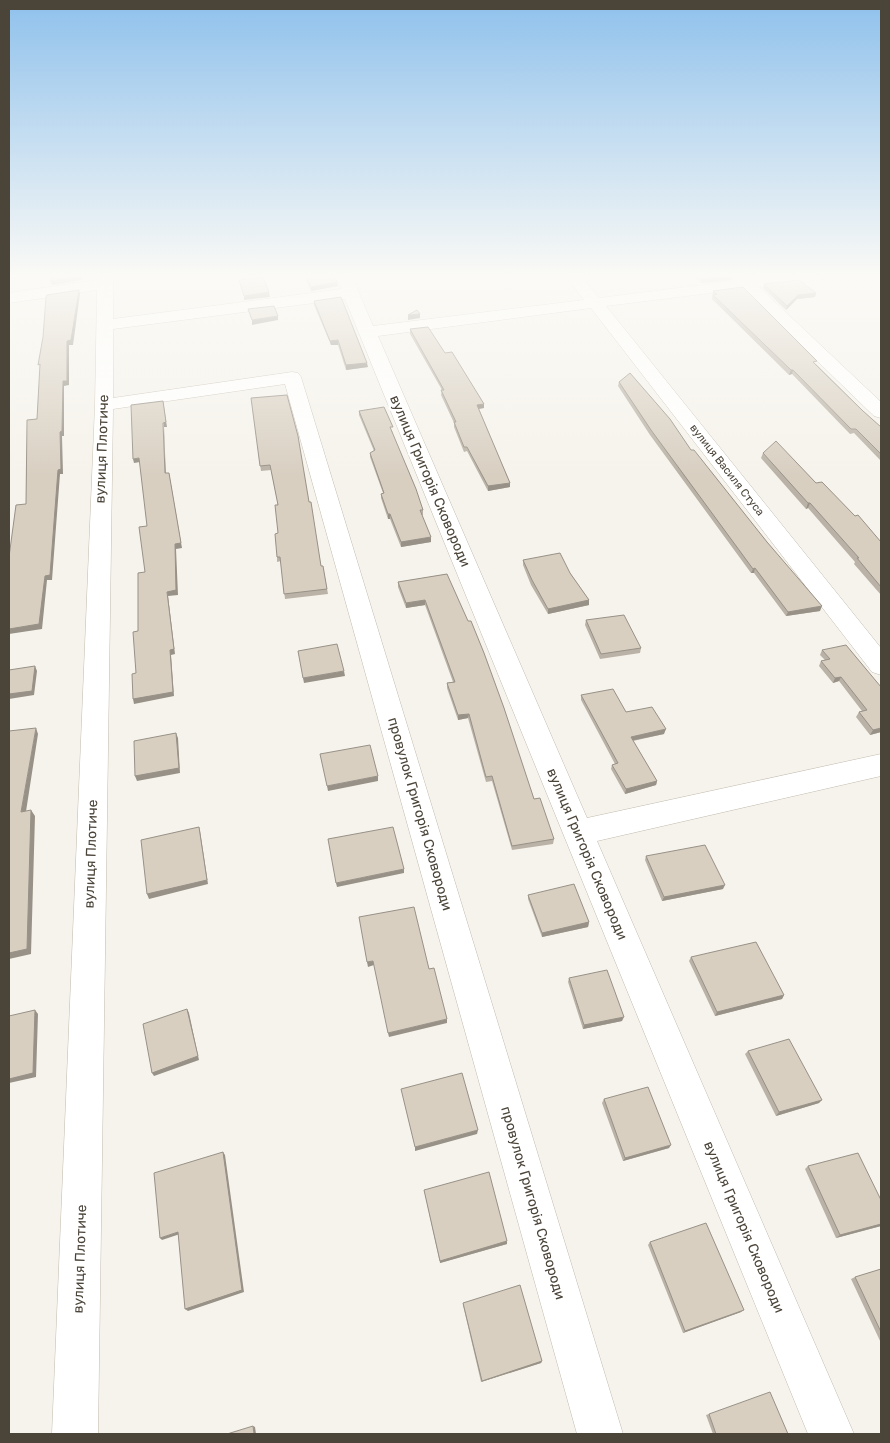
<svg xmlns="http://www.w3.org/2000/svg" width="890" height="1443" viewBox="0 0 890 1443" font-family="Rubik,sans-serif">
  <rect width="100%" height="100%" fill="#f6f3ec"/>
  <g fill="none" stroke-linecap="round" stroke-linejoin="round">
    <g stroke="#c2bbae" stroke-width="1">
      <path id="minor" d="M 97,274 L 113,274 L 113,319 L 342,289 L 335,274 L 351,274 L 373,326 L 584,300 L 564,274 L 580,274 L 599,298 L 734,281 L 731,277 L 733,274 L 745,274 L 750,279 L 786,274 L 832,274 L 829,277 L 824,279 L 759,287 L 881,402 L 881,418 L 874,416 L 743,289 L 606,306 L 881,648 L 881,675 L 872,672 L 591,308 L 378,336 L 587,818 L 881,754 L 881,776 L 597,841 L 854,1434 L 808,1434 L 345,299 L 113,329 L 113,398 L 292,372 L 298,373 L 301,377 L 623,1434 L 577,1434 L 285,384 L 113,409 L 98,1434 L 52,1434 L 95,405 L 97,290 L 9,303 L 9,293 L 97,280 Z"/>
    </g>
    <use href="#minor" fill="#fff" fill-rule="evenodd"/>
  </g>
  <path fill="#bab2a6" d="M 304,274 L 333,274 L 337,282 L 338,286 L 311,291 Z
    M 692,274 L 731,274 L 731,280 L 701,283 Z
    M 764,284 L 816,293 L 815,297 L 797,299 L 786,310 L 763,288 Z
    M 713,291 L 816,364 L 863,411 L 881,427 L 881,461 L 854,433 L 850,434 L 792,374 L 789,375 L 712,299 Z
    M 314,301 L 368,367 L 346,370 L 338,345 L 331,345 L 314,305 Z
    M 410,329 L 445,353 L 484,408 L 479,409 L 510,483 L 510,487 L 488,491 L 467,451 L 464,452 L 454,427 L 454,423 L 441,395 L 442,390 L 410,334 Z
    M 619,382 L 691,450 L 767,542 L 820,611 L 786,616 L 754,573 L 751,573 L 650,435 L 618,386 Z
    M 251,398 L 309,502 L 321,566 L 323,566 L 328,594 L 285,599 L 281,561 L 277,562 L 277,557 L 278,533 L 278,505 L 271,470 L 261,471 Z
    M 359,411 L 393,432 L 392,432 L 423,510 L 423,515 L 422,515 L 431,542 L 401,547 L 390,519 L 388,519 L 381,498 L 381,494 L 383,493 L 370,457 L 370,453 L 374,451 L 359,415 Z
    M 763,453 L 816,483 L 881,542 L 881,595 L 854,564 L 855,562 L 808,508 L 806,509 L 761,458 Z
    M 523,560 L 570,573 L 589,600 L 589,605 L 548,614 L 531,585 L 523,565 Z
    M 447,574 L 534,799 L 554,839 L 553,844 L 512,850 L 492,781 L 486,782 L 468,718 L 458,720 L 447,688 L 447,683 L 453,682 L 425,605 L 406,608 L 398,587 L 398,582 Z
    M 586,620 L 641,648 L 640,653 L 600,659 L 585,625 Z
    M 822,650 L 881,687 L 881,732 L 870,735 L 856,717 L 859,712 L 862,711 L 839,681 L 833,683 L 819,666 L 821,661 L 825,660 L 820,655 Z
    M 581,695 L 626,712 L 664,734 L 633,741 L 657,781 L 656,785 L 625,794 L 611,769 L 612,765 L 615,764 L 581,700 Z
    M 646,856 L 723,889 L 662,901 L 645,860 Z
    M 528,895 L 589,922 L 588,927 L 542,937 L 528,899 Z
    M 691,957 L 784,995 L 782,999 L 715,1016 L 689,961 Z
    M 569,978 L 622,1021 L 583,1029 L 568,982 Z
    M 748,1051 L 819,1103 L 776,1116 L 745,1054 Z
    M 604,1099 L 669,1148 L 623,1161 L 602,1103 Z
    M 808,1166 L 881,1226 L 836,1238 L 805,1169 Z
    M 424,1190 L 507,1244 L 440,1263 Z
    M 650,1242 L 741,1312 L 683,1333 L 648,1245 Z
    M 881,1269 L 881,1343 L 851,1279 L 855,1277 Z
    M 463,1303 L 542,1361 L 541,1363 L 481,1382 L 463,1305 Z
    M 709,1414 L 788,1434 L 713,1434 L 706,1415 Z"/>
  <path fill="#979187" d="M 82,274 L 82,280 L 52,285 L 50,281 Z
    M 751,274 L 771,274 L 751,277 Z
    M 731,275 L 731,280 L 701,283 L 701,279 Z
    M 337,282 L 338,286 L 311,291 L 311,287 Z
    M 79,290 L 80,294 L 73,345 L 69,345 L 69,385 L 64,386 L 64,436 L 62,436 L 63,474 L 60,474 L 52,580 L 47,580 L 42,629 L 9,634 L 9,629 L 63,381 L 67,341 Z
    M 269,292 L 270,297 L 244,300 L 244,296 Z
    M 816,293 L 815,297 L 797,299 L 786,310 L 787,306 L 798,295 Z
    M 420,314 L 420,318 L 408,320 L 408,315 Z
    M 278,316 L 278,320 L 252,325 L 252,320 Z
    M 338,340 L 338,345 L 331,345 L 330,341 Z
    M 367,363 L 368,367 L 346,370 L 346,365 Z
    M 791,370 L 793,370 L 792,374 L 789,375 Z
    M 163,401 L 167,427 L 164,427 L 166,478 L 165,473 Z
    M 484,404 L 484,408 L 477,409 L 477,405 Z
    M 139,458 L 140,462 L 134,463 L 133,459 Z
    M 169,473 L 182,548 L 176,549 L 178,595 L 168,596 L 175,654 L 171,655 L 174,696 L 134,704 L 133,699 L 170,650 L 167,592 L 175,544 Z
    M 510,483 L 510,487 L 488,491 L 488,486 Z
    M 808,503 L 810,503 L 808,508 L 806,509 Z
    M 388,514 L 390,514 L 390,519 L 388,519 Z
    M 431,537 L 431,542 L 401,547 L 401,542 Z
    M 755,568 L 754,573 L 751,573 L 753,569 Z
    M 425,600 L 425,605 L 406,608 L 406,603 Z
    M 589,600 L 589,605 L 548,614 L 548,609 Z
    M 822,606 L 820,611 L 786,616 L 788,612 Z
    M 35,666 L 37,671 L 34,695 L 9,699 L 9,694 Z
    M 344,671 L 345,676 L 304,683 L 303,678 Z
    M 841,677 L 839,681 L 833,683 L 835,678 Z
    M 469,714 L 468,718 L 458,720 L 458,715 Z
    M 36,728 L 38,734 L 25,818 L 21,812 Z
    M 881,728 L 881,732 L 870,735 L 873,730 Z
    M 666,729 L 664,734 L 630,741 L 631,737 Z
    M 176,733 L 178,738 L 180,773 L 137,781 L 135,776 Z
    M 378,776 L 378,781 L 328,791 L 327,786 Z
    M 657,781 L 656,785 L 625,794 L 626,789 Z
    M 31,810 L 35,816 L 31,954 L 9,959 L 9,953 Z
    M 199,827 L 200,831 L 208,884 L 149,899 L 147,894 Z
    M 404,869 L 404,873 L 337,887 L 336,883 Z
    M 725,885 L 723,889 L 662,901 L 664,897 Z
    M 589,922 L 588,927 L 542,937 L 542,933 Z
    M 373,961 L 374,965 L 368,967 L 367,962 Z
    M 784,995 L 782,999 L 715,1016 L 717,1012 Z
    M 187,1009 L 189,1013 L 199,1060 L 154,1076 L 152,1073 Z
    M 35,1010 L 38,1014 L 36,1077 L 9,1083 L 9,1079 Z
    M 624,1017 L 622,1021 L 583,1029 L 584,1025 Z
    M 447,1019 L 447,1023 L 389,1037 L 388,1033 Z
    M 822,1100 L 819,1103 L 776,1116 L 779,1112 Z
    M 478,1130 L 477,1134 L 415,1151 L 415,1147 Z
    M 671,1145 L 669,1148 L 623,1161 L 625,1158 Z
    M 223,1152 L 225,1155 L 244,1292 L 188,1311 L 185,1309 Z
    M 881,1224 L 881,1226 L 836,1238 L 840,1235 Z
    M 178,1232 L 180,1234 L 162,1240 L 160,1238 Z
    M 507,1241 L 507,1244 L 440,1263 L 440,1261 Z
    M 744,1310 L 741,1312 L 683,1333 L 685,1331 Z
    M 542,1361 L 541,1363 L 481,1382 L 482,1381 Z
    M 253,1426 L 255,1427 L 256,1434 L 254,1434 Z"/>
  <path fill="#d8cfc1" stroke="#979187" d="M 56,274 L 81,274 L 81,276 L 50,281 L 51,278 L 56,277 Z
    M 305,274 L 333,274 L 337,282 L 311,287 Z
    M 696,274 L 731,274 L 731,275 L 701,279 Z
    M 263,277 L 269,292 L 244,296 L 239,280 Z
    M 799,280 L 816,293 L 798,295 L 787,306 L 764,284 Z
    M 743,287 L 817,361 L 813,362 L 818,367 L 863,411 L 881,427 L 881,454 L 856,429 L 851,429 L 793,370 L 791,370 L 713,295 L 717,294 L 713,291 Z
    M 79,290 L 71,340 L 67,341 L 67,381 L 63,381 L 62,431 L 60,432 L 61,469 L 58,470 L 50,575 L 45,576 L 39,624 L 9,629 L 9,557 L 16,505 L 26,504 L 27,420 L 37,419 L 40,364 L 38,365 L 43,337 L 46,297 L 47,295 Z
    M 341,297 L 367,363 L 346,365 L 338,340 L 330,341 L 314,301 Z
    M 274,306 L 278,316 L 252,320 L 248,309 Z
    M 417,310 L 420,314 L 408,315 Z
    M 428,327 L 445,353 L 452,352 L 484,404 L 477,405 L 510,483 L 488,486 L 467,447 L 464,447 L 454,422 L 456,422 L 441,390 L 444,390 L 410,329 Z
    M 630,373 L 670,419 L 691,450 L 694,450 L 767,542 L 822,606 L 788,612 L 755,568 L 753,569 L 651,430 L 619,382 Z
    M 287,395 L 298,436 L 309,502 L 311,502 L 321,566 L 323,566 L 327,589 L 284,594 L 280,557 L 277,557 L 275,534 L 278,533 L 275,505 L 278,505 L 270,465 L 260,466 L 251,398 Z
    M 163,401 L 166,422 L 163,423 L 165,473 L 169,473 L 181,543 L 175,544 L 176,590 L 167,592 L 174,649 L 170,650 L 173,692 L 133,699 L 132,674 L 136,673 L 133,632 L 138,631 L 138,573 L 145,572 L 139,527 L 147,526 L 139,458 L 133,459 L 131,405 Z
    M 384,407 L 393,427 L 390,427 L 416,489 L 423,510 L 420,510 L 431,537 L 401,542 L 390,514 L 388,514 L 381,494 L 384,493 L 370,453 L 375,450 L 359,411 Z
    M 776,441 L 816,483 L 822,482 L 855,516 L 858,515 L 881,542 L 881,587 L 857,558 L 859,558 L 810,503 L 808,503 L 763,453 Z
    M 560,553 L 570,573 L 589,600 L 548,609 L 532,580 L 523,560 Z
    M 447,574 L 468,621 L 471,621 L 484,653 L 504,708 L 534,799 L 540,798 L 554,839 L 512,846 L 492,776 L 486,777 L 469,714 L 458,715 L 447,683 L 455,682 L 425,600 L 406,603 L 398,582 Z
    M 624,615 L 641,648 L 601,654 L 586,620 Z
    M 337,644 L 344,671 L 303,678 L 298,651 Z
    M 846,645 L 881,687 L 881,728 L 873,730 L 859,712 L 867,710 L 841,677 L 835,678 L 821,661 L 830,659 L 822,650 Z
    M 35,666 L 32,691 L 9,694 L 9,670 Z
    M 613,689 L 626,712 L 652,707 L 666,729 L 631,737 L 657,781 L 626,789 L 612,765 L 618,763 L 581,695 Z
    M 36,728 L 21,812 L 31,810 L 27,949 L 9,953 L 9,731 Z
    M 176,733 L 179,768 L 135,776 L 134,741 Z
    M 370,745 L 378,776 L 327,786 L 320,754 Z
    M 199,827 L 207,880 L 147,894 L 141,840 Z
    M 393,827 L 404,869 L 336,883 L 328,839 Z
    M 705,845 L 725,885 L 664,897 L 646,856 Z
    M 574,884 L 589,922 L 542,933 L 528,895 Z
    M 414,907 L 429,969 L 434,968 L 447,1019 L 388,1033 L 373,961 L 367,962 L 359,917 Z
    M 756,942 L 784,995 L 717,1012 L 691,957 Z
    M 607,970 L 624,1017 L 584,1025 L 569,978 Z
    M 187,1009 L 198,1056 L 152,1073 L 143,1024 Z
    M 35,1010 L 33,1073 L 9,1079 L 9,1016 Z
    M 789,1039 L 822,1100 L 779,1112 L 748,1051 Z
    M 462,1073 L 478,1130 L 415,1147 L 401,1089 Z
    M 648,1087 L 671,1145 L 625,1158 L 604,1099 Z
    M 223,1152 L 242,1290 L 185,1309 L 178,1232 L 160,1238 L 154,1173 Z
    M 858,1153 L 881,1200 L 881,1224 L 840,1235 L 808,1166 Z
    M 489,1172 L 507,1241 L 440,1261 L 424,1190 Z
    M 706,1223 L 744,1310 L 685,1331 L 650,1242 Z
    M 881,1269 L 881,1332 L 855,1277 Z
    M 520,1285 L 542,1361 L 482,1381 L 463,1303 Z
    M 770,1392 L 788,1434 L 716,1434 L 709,1414 Z
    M 253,1426 L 254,1434 L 227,1434 Z"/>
  <linearGradient id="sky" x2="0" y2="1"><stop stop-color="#8fc1ec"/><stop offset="0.58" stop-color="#fbfaf6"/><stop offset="1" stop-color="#fbfaf6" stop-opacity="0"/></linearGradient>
  <rect width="890" height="476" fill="url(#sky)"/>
  <g text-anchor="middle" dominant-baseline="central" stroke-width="5" stroke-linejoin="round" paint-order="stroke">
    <g font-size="11" fill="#4b4439" stroke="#fff">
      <text transform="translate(727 470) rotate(52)">вулиця Василя Стуса</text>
    </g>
    <g font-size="14" fill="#4b4439" stroke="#fff">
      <text transform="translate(102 449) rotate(-88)">вулиця Плотиче</text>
      <text transform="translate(430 481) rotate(67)">вулиця Григорія Сковороди</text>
      <text transform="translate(420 814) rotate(74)">провулок Григорія Сковороди</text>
      <text transform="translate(91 854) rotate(-88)">вулиця Плотиче</text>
      <text transform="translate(587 854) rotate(67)">вулиця Григорія Сковороди</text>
      <text transform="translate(533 1203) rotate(74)">провулок Григорія Сковороди</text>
      <text transform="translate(744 1227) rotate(67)">вулиця Григорія Сковороди</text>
      <text transform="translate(80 1259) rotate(-88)">вулиця Плотиче</text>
    </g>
  </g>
  <rect width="890" height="1443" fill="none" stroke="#4b4439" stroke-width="20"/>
</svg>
